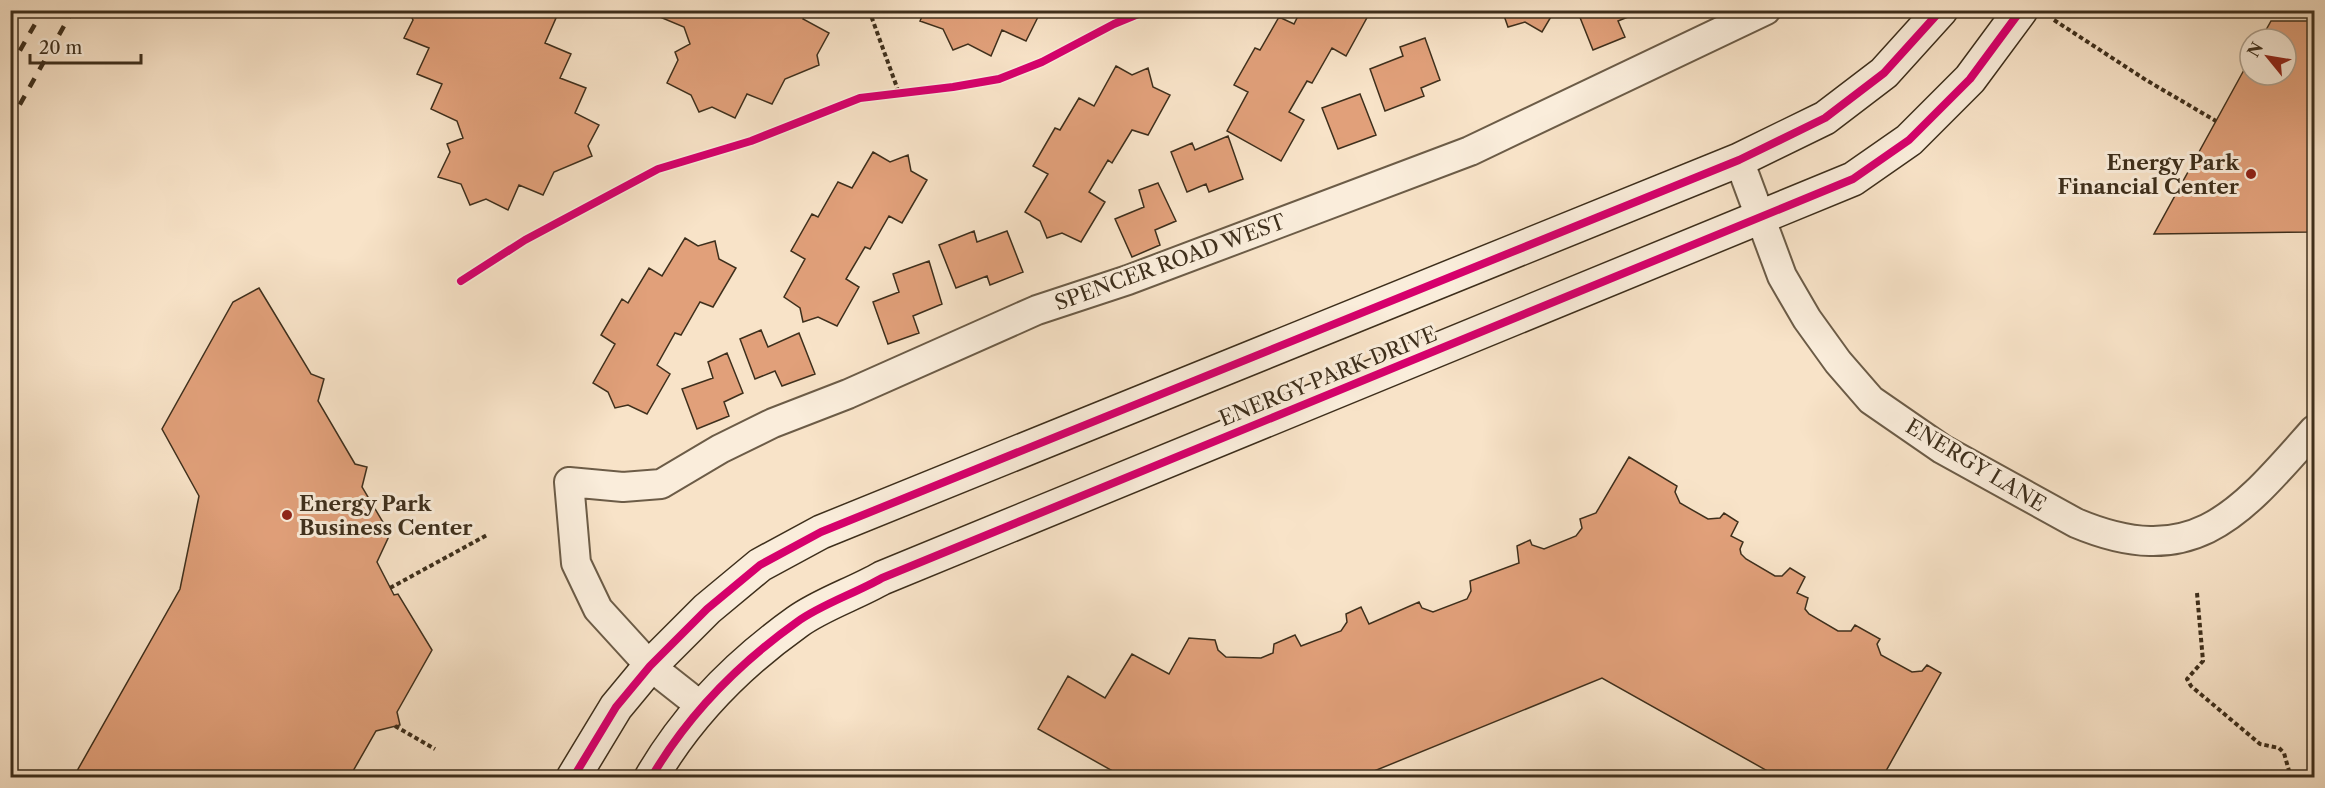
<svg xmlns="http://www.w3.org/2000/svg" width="2325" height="788" viewBox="0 0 2325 788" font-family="'Libre Caslon Text',serif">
  <rect width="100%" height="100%" fill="#f8e3c8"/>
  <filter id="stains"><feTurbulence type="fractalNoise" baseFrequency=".00333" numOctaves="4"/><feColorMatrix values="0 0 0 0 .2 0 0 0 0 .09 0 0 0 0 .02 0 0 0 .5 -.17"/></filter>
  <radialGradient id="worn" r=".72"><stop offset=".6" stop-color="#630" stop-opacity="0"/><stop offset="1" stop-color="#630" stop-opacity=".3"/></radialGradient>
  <path fill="#e1a07a" stroke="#3e2f1c" stroke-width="1.5" d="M 408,10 L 539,10 L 556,18 L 545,43 L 571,54 L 560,78 L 586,88 L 575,113 L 599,125 L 588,146 L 592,156 L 554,172 L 543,195 L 519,185 L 508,210 L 486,199 L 470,205 L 461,184 L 438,177 L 450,152 L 447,144 L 463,138 L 457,121 L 431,109 L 442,84 L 417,74 L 429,48 L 404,38 L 413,20 Z
    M 662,10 L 808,10 L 803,19 L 829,33 L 817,55 L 819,65 L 785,79 L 772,104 L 747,94 L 735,118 L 712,107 L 699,112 L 691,95 L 667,83 L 678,60 L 675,52 L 690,44 L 684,27 L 660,17 Z
    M 925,10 L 1052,10 L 1038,17 L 1026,41 L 1002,30 L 991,56 L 968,44 L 953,50 L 943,29 L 920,21 Z
    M 1301,10 L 1363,10 L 1369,14 L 1346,56 L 1332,48 L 1312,83 L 1307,81 L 1289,112 L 1304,120 L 1281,161 L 1227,131 L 1248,92 L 1234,85 L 1255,48 L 1260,50 L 1279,17 L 1294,24 Z
    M 1502,10 L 1555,10 L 1542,32 L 1525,22 L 1508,27 Z
    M 1577,10 L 1638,10 L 1638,13 L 1618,21 L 1625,37 L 1593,50 Z
    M 2271,21 L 2314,21 L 2314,226 L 2311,232 L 2154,234 L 2250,59 L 2250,75 L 2286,75 L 2286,39 L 2261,39 Z
    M 1425,38 L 1440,80 L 1421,88 L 1424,96 L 1385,111 L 1370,69 L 1403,56 L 1400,47 Z
    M 1116,66 L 1132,75 L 1148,68 L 1153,87 L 1170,95 L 1148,135 L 1132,130 L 1112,163 L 1108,160 L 1089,192 L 1105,202 L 1081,242 L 1062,233 L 1047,238 L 1040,221 L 1025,212 L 1048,174 L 1033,166 L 1055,128 L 1060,130 L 1079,98 L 1094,106 Z
    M 1360,94 L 1376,135 L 1338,149 L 1322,108 Z
    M 1228,136 L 1243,179 L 1209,192 L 1206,184 L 1187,192 L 1171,152 L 1192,143 L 1195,150 Z
    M 873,152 L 890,162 L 908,155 L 911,171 L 927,180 L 902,223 L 889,216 L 870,249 L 865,247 L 846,279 L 859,287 L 837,326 L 818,317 L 803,322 L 800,308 L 784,297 L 805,259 L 791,251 L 812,214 L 818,217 L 838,182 L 852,188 Z
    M 1158,183 L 1176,221 L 1155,230 L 1160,245 L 1132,257 L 1115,219 L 1144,207 L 1139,190 Z
    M 974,231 L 977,242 L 1007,231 L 1023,272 L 990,285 L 987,276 L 956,288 L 939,245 Z
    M 685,238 L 698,246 L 715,241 L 719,259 L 736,268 L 713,307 L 700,302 L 681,335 L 675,333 L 657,365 L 670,374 L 647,414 L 628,405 L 615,408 L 608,392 L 593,383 L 615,344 L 601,335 L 622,299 L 628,303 L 649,268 L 662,276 Z
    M 929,261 L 942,304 L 913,316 L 919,333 L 888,344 L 873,302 L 899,292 L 893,274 Z
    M 259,288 L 311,374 L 324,379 L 318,401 L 355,464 L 367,467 L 362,487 L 390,534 L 377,562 L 394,595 L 398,594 L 432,650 L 397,712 L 400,725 L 376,731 L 349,778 L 73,778 L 180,589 L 199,496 L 162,429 L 233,302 Z
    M 761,330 L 768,347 L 799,333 L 815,374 L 782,386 L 775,371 L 755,379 L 740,339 Z
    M 727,353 L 743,393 L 724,402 L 729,416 L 697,429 L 682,389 L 713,378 L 708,362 Z
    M 1629,457 L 1677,486 L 1675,492 L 1680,503 L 1708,519 L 1720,518 L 1724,513 L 1738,522 L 1731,536 L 1743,542 L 1740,549 L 1741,554 L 1746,559 L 1775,576 L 1782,576 L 1790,568 L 1805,577 L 1797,593 L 1808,598 L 1805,609 L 1809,614 L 1838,631 L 1851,631 L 1855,625 L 1880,639 L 1877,644 L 1881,655 L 1912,672 L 1922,671 L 1927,665 L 1941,673 L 1882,778 L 1780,778 L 1602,678 L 1357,778 L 1125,778 L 1038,729 L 1068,676 L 1105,698 L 1132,654 L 1169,674 L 1189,638 L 1215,640 L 1218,650 L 1226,657 L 1261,658 L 1273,653 L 1274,644 L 1295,635 L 1301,646 L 1341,631 L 1347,622 L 1346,614 L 1361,607 L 1369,624 L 1419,602 L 1422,608 L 1433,612 L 1467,599 L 1471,591 L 1470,581 L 1519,563 L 1517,546 L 1530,540 L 1532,545 L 1544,549 L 1576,536 L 1582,528 L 1580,519 L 1596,513 Z"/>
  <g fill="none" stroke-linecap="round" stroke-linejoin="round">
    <g stroke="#6c5c47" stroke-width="32">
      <path id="street" d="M 1739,160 L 1782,276 L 1807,319 L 1838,362 L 1871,400 L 1942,449 L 2076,523 C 2195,573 2241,512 2314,430
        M 702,707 L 650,666 L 598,609 L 576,563 L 569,482 L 623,487 L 661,484 L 720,449 L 773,423 L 848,394 L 1037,310 L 1128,280 L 1470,151 L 1766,10"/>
    </g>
    <g stroke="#3e2f1c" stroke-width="36">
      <path id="secondary" d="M 573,778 L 616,707 L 650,666 L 707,609 L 760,565 L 821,532 L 1739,160 L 1825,118 L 1884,73 L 1941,10
        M 651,778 C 687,716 738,664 797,622 C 820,605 856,593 882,578 L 1853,179 L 1909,140 L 1970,79 L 2021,10"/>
    </g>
    <path stroke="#3e2f1c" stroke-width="4" stroke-dasharray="4.5 3" stroke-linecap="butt" d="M 869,10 L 899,93
      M 2054,20 L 2146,80 L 2216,121
      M 390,588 L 487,535
      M 2197,593 L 2203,661 L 2187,679 L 2191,686 L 2260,744 L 2279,748 L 2284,753 L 2291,778
      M 395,726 L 435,749"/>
    <use href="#street" stroke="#faeddb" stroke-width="28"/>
    <use href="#secondary" stroke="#faeddb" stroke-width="33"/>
    <path stroke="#3e2f1c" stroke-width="4.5" stroke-dasharray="10 10" stroke-linecap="butt" d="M 10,68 L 43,10
      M 10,122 L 73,10"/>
    <g stroke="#faeddb" stroke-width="11">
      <path id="cycleway" d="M 461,281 L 525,240 L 658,169 L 751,141 L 860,98 L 953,87 L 999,79 L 1042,62 L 1114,24 L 1148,10
        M 573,778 L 616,707 L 650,666 L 707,609 L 760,565 L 821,532 L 1739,160 L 1825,118 L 1884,73 L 1941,10
        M 651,778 C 687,716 738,664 797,622 C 820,605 856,593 882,578 L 1853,179 L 1909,140 L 1970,79 L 2021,10"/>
    </g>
    <use href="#cycleway" stroke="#d6006c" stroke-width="8"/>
  </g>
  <g fill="#8f2418" stroke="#faeddb" stroke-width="2">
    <circle cx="2251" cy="174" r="6"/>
    <circle cx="287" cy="515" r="6"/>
  </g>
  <g text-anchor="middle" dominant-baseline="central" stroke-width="6" stroke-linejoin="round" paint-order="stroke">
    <g font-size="21" font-weight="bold" fill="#3e2f1c" stroke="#faeddb" text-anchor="end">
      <text x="2239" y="162">Energy Park<tspan x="2239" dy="24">Financial Center</tspan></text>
      <text x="299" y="503" text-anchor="start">Energy Park<tspan x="299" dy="24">Business Center</tspan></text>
    </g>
    <g font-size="21" fill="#3e2f1c" stroke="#faeddb">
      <text transform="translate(1170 262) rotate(-20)">SPENCER ROAD WEST</text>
      <text transform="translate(1328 376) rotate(-22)">ENERGY PARK DRIVE</text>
      <text transform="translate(1976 465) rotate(31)">ENERGY LANE</text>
    </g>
  </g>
  <rect width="2325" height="788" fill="none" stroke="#f8e3c8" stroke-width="36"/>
  <rect x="12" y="12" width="2301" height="764" fill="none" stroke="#3e2f1c" stroke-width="3"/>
  <rect x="18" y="18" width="2289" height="752" fill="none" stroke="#3e2f1c" stroke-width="1.5"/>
  <g transform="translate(2268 57) rotate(300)"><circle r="28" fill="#faeddb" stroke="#afa18f" stroke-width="1.5"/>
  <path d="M0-4.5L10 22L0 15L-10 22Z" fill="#8f2418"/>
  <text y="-9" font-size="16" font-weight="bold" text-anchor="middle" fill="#3e2f1c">N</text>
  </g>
  <path d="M30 54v9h111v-9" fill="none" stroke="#3e2f1c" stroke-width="3"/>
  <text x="39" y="54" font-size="18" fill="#3e2f1c" stroke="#faeddb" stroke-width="4.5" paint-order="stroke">20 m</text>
  <rect width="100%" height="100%" filter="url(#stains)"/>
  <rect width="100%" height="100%" fill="url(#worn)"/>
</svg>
